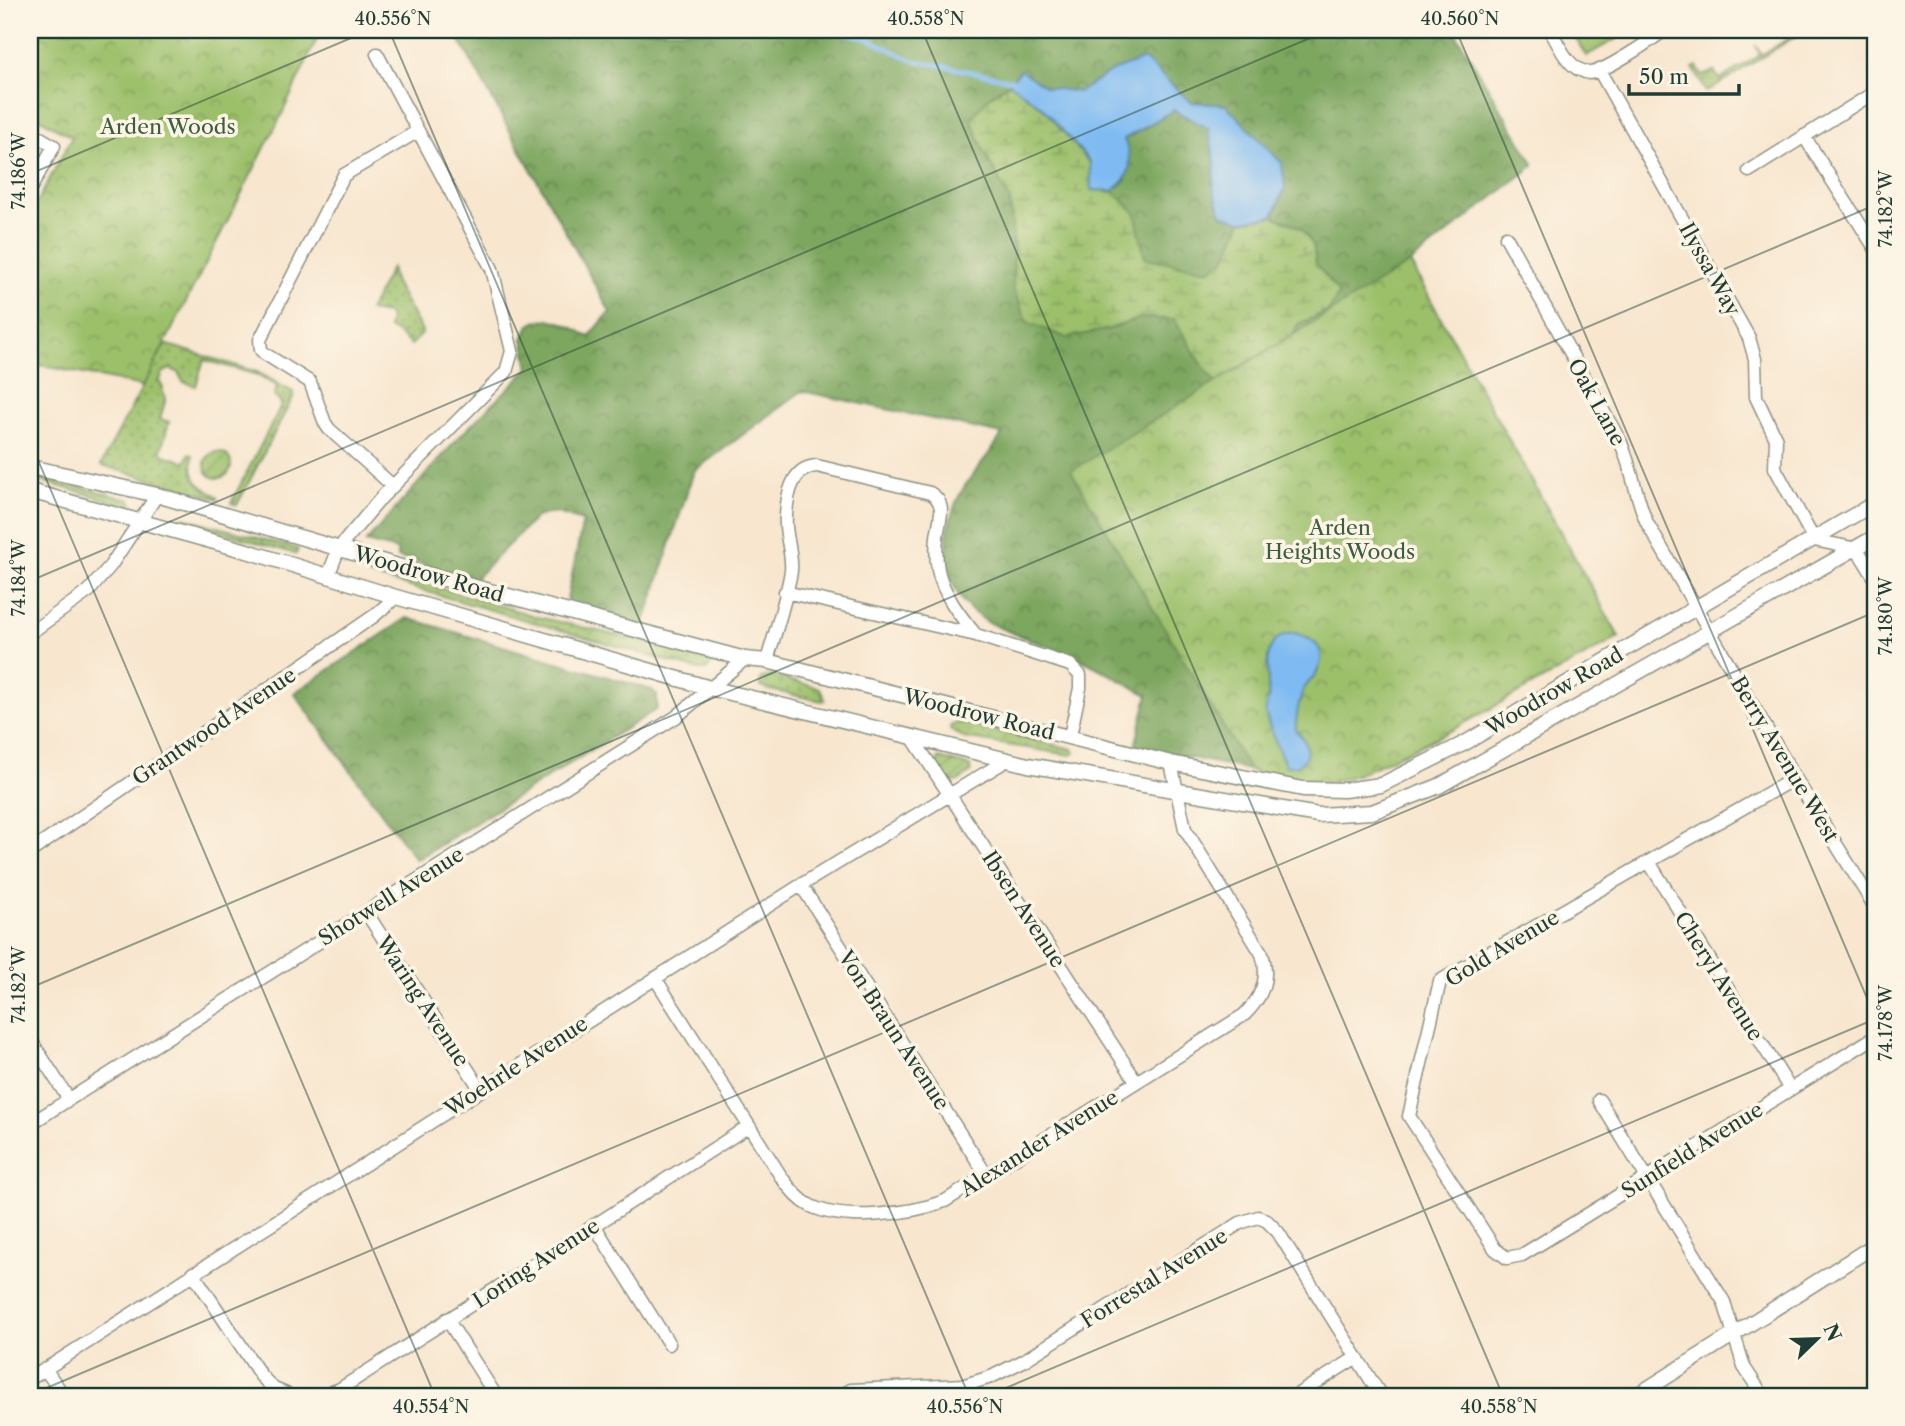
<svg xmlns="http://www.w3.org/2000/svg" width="1905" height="1426" viewBox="0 0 1905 1426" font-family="'Libre Caslon Text',serif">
  <defs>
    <pattern id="grass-dots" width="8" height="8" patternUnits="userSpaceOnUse" patternTransform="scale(1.75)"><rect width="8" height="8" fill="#9cc06b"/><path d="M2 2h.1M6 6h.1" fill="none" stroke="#7f9d59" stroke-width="1.8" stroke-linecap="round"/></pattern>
    <pattern id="forest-crowns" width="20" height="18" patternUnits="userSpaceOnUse" patternTransform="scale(1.75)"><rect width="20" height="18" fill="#7da65f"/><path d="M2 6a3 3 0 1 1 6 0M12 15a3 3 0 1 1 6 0" fill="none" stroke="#66884f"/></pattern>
    <pattern id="wetland-marsh" width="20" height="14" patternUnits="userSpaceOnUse" patternTransform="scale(1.75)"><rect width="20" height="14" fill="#9cc06b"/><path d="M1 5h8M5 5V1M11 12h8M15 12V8" fill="none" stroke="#7f9d59"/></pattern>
    <pattern id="park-crowns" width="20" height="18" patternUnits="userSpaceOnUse" patternTransform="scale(1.75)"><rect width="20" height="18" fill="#9cc06b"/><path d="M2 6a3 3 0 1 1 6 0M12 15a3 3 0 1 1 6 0" fill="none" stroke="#7f9d59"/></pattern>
    <pattern id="garden-furrows" width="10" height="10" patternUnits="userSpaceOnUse" patternTransform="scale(1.75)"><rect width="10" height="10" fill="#9cc06b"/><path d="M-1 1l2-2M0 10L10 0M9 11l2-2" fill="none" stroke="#7f9d59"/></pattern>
  </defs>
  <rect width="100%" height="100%" fill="#fcf5e5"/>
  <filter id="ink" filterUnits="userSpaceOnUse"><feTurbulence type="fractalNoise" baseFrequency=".0143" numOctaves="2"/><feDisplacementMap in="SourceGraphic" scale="14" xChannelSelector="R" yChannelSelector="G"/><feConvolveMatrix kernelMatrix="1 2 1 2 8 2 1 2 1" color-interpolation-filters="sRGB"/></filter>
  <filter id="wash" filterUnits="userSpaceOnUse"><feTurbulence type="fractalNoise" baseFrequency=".00686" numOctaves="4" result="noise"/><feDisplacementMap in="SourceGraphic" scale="28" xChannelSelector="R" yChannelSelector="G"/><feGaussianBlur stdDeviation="1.57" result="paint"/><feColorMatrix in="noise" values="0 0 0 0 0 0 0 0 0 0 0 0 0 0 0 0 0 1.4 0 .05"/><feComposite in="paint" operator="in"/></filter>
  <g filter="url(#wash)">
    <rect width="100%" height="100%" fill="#f8e6cf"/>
    <path fill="url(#grass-dots)" stroke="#5e7e50" stroke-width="2" d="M 391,268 L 394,281 L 422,331 L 422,334 L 411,345 L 396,332 L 388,328 L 390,320 L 388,314 L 369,311 Z
      M 165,344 L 257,372 L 293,392 L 293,397 L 237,505 L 231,503 L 282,404 L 274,396 L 277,386 L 258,375 L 204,360 L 196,386 L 183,382 L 178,372 L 170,369 L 162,373 L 160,382 L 163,388 L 162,391 L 166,398 L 160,419 L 169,422 L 161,450 L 164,455 L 186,462 L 189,454 L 193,455 C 189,480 199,485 217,496 L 218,499 L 101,465 Z
      M 30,474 L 130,500 L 133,504 L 129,506 L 30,478 Z
      M 182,517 L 298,549 L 296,554 L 177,519 Z
      M 372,568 L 538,617 L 706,656 L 711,660 L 711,665 L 706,670 L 699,670 L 369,575 Z
      M 773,676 L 820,688 L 825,700 L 822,701 L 770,690 L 760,686 L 761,678 Z
      M 958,723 C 997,728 1034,742 1073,749 L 1075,753 L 1070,755 L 964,738 L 950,729 L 951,725 Z"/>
    <path fill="url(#forest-crowns)" stroke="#4e724a" stroke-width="2" d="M 454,30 L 1454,30 L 1534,165 L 1410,263 L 1619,637 L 1448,732 L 1401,755 L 1360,765 L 1284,353 L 1298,324 L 1329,311 L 1339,293 L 1316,264 L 1313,245 L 1300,227 L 1273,216 L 1285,188 L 1226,105 L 1191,102 L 1112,71 L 1079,92 L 1046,87 L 1020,70 L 1010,83 L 988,98 L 985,153 L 1010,200 L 1014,249 L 1013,288 L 1109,329 L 1140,318 L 1174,319 L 1203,366 L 1225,394 L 1258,756 L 1249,770 L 1135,746 L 1148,695 C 1126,684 1104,670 1082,660 C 1051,646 1017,637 988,622 C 944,599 939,547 955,505 C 965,479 989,458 1002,434 L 802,391 L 694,471 L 644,625 L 565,609 L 583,521 L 554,512 L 536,517 L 475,579 L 397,557 L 397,550 L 366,542 L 461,435 L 529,368 L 523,339 L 528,327 C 546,310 571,326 589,337 L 610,312 Z
      M 1174,110 L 1208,128 L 1215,162 L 1213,189 L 1222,215 L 1242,221 L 1225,259 L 1209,270 L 1145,258 L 1139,236 L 1113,191 L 1126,180 L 1124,140 Z
      M 407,618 L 652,690 L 657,695 L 657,709 L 416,860 L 294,693 Z"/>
    <path fill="url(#wetland-marsh)" stroke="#5e7e50" stroke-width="2" d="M 1010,83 L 1043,108 L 1090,163 L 1092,190 L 1113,191 L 1135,212 L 1145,258 L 1209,270 L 1225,259 L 1242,221 L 1273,216 L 1300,227 L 1313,245 L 1316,264 L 1339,293 L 1329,311 L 1298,324 L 1284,353 L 1225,394 L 1203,366 L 1174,319 L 1140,318 L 1109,329 L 1067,338 L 1027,322 L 1013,288 L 1014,249 L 1010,200 L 985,153 L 971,119 L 988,98 Z"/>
    <path fill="url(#park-crowns)" stroke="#5e7e50" stroke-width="2" d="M 30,30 L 321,30 L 282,114 L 143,386 L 30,363 L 30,216 L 72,137 L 30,113 Z
      M 1571,30 L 1632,30 L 1586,56 Z
      M 1410,263 L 1619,637 L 1448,732 L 1359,774 L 1331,782 L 1313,783 L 1249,770 L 1071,471 Z"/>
    <path fill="url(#garden-furrows)" stroke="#5e7e50" stroke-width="2" d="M 1794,30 L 1798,32 L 1806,30 L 1706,92 L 1693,68 L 1697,66 L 1702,76 L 1714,71 L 1720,79 L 1760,55 L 1755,45 L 1762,54 L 1796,34 Z
      M205 465a13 13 0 1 1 26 0a13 13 0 1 1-26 0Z
      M 939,758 L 970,766 L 971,772 L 957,782 L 948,782 L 936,765 Z"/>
    <path fill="#7fbbf2" stroke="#4f7c93" stroke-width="2" d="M 1144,59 L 1191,102 L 1226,105 L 1282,163 L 1285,188 L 1273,216 L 1242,221 L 1222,215 L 1213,189 L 1215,162 L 1208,129 L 1174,110 L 1124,139 C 1133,163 1133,175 1113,191 L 1091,190 L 1090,162 L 1043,108 L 1010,83 L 1020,70 L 1046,87 L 1079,92 L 1112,71 Z
      M 1295,633 C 1314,639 1329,649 1317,672 C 1314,678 1307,683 1304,689 C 1299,699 1295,721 1296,731 C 1313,743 1310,769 1286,766 C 1283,761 1267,721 1266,715 C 1264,709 1267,705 1268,699 C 1270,682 1262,655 1275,641 C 1281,635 1287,634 1295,633 Z"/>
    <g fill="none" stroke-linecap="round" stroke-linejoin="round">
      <path stroke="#7fbbf2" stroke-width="4.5" d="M 836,30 L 868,39 L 912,60 L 1012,80"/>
    </g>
  </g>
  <g filter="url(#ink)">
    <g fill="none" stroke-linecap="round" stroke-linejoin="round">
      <g stroke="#8c9282" stroke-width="15">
        <path id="minor" d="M 1550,30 C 1558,43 1565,61 1578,69 C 1581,70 1586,73 1589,73 C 1603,73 1652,40 1664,30
          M 1599,70 L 1749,338 L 1755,359 L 1756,397 L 1776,439 L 1775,468 L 1814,540 L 1857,549 L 1875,578
          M 30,132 L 54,146 L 30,189
          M 1804,136 L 1875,248
          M 1749,171 L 1875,92
          M 1506,237 L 1621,443 C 1632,469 1636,497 1647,523 L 1795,778 L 1875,907
          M 393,486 L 329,429 L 325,423 L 310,382 L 265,354 L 261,350 L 260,340 L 344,175 L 418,131
          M 328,576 L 339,548 L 382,497 L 506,372 L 512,351 L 492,269 L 377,54
          M 785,592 L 976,635
          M 30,633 L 89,591 L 111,565 L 157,495
          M 767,661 C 775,632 786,601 791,571 C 793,553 784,534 786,516 C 787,495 792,467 817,466 L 930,493 C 948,503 939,520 937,537 C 936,547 936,559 938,570 C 943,594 960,616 976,635 L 1070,665 L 1080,675 L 1080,688 L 1070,736
          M 912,737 L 1136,1081
          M 1795,778 L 1440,981 L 1409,1116 L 1495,1249 L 1507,1258 L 1522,1255 L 1875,1037
          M 30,852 L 374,616 L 396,597
          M 1649,862 L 1790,1089
          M 801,885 L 987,1176
          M 366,912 L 481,1090
          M 655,978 L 782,1178 C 790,1189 798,1199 809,1205 C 843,1223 910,1214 945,1201 L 1244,1015 C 1262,998 1270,978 1262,954 L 1185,829 L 1171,763
          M 30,1039 L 68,1098
          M 1599,1100 L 1724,1302 L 1744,1367 L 1763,1396
          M 30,1124 L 676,717 L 745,659
          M 594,1225 L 669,1344
          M 193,1273 L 261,1376 L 274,1389 L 291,1396
          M 447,1319 L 496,1396
          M 45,1369 L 64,1396
          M 30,1379 L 801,885 L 1007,760
          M 322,1396 L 340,1389 L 749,1126
          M 841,1396 L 851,1390 L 965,1385 L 991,1377 L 1023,1361 L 1240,1223 L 1258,1217 L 1267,1221 L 1278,1232 L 1381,1396
          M 1295,1396 L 1357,1357"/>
      </g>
      <g stroke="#8c9282" stroke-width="17">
        <path id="tertiary" d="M 30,467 L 157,495 L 418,572 L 745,659 L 767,661 L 1171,763 L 1303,789 L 1344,790 L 1381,785 L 1465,743 L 1875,503
          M 30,491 L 247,551 L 396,597 L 710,688 L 1028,765 L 1318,815 L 1372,812 L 1439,786 L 1875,537
          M 1636,1396 L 1875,1245"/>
      </g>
      <use href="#minor" stroke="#fff" stroke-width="12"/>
      <use href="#tertiary" stroke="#fff" stroke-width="14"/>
    </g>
  </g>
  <path fill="none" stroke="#1f3d34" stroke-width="2" stroke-opacity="0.45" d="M 389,30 L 969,1396M 922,30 L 1503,1396M 1456,30 L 1875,1017M 30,174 L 370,30M 30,441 L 435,1396M 30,581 L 1329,30M 30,988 L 1875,205M 30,1395 L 1875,612M 987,1396 L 1875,1019"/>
  <g text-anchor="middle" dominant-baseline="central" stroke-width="7" stroke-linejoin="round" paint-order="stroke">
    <g font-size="21" fill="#3e5e42" stroke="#fcf5e5">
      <text x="168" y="126">Arden Woods</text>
      <text x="1340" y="527">Arden<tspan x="1340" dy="24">Heights Woods</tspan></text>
    </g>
    <g font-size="21" fill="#1f3d34" stroke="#fcf5e5">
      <text transform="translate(1710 269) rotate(61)">Ilyssa Way</text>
      <text transform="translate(1597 402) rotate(61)">Oak Lane</text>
      <text transform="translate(429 574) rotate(16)">Woodrow Road</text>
      <text transform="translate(1554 691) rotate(-30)">Woodrow Road</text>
      <text transform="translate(979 714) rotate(14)">Woodrow Road</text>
      <text transform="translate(214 726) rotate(-34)">Grantwood Avenue</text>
      <text transform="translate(1785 759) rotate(59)">Berry Avenue West</text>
      <text transform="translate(391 896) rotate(-32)">Shotwell Avenue</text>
      <text transform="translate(1024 909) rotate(57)">Ibsen Avenue</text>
      <text transform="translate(1502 948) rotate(-31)">Gold Avenue</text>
      <text transform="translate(1719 976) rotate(58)">Cheryl Avenue</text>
      <text transform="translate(423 1001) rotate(57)">Waring Avenue</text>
      <text transform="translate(894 1030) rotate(57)">Von Braun Avenue</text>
      <text transform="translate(516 1066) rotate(-33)">Woehrle Avenue</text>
      <text transform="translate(1039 1143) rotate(-32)">Alexander Avenue</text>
      <text transform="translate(1692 1150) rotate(-32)">Sunfield Avenue</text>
      <text transform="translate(536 1263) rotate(-33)">Loring Avenue</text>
      <text transform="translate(1154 1278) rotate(-32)">Forrestal Avenue</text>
    </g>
  </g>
  <rect width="1905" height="1426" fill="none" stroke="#fcf5e5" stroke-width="77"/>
  <g transform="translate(1817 1339) rotate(67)" stroke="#fcf5e5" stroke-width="5" paint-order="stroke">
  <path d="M0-5L12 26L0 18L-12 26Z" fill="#1f3d34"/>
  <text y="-10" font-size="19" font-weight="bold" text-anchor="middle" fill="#1f3d34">N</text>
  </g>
  <path d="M1629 84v10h110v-10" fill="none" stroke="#1f3d34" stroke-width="3.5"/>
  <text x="1639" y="84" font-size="21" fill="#1f3d34" stroke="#fcf5e5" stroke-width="5" paint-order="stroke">50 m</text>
  <rect x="38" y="38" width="1829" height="1350" fill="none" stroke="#1f3d34" stroke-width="2.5"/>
  <g font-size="18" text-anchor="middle" fill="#1f3d34">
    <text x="393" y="25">40.556°N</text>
    <text x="926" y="25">40.558°N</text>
    <text x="1460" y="25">40.560°N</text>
    <text transform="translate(19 171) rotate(-90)" y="6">74.186°W</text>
    <text transform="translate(1886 209) rotate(-90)" y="6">74.182°W</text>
    <text transform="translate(19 578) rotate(-90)" y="6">74.184°W</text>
    <text transform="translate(1886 616) rotate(-90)" y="6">74.180°W</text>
    <text transform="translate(19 985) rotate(-90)" y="6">74.182°W</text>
    <text transform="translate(1886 1023) rotate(-90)" y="6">74.178°W</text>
    <text x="431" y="1413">40.554°N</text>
    <text x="965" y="1413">40.556°N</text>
    <text x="1499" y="1413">40.558°N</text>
  </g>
</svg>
